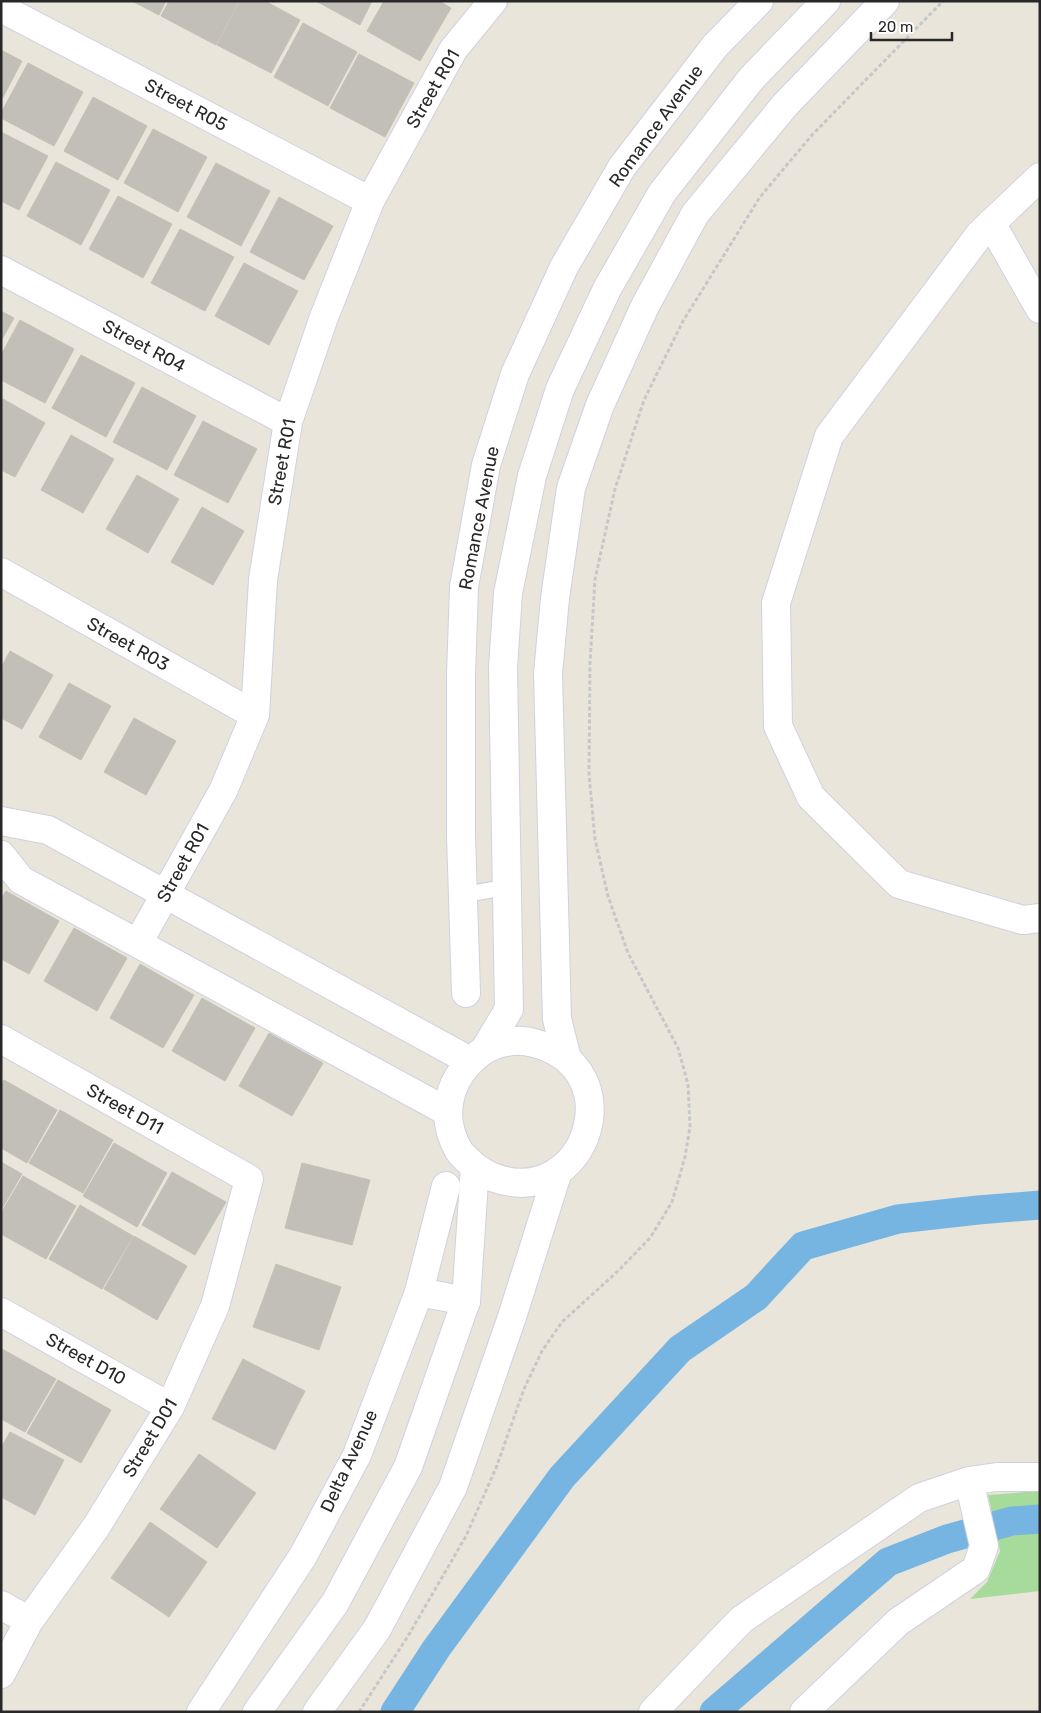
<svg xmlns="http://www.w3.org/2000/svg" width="1041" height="1713" viewBox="0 0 1041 1713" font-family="Rubik,sans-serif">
  <rect width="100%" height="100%" fill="#e9e5db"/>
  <path fill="#a7db9c" d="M 1040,1491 L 1040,1591 L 970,1599 L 987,1582 L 1000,1551 L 988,1495 Z"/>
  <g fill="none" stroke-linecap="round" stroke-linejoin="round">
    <path stroke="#76b5e2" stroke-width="29" d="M 395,1712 L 436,1649 L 562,1477 L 680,1349 L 756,1297 L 803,1246 L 898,1219 L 978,1210 L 1040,1205
      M 714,1712 L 888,1562 L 947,1539 L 1012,1521 L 1040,1519"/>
  </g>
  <path fill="#c1bfb7" stroke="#c4c1b5" d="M 132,1 L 166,1 L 159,15 Z
    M 169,1 L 239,1 L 216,45 L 161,16 Z
    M 240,1 L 265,1 L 300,20 L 271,73 L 217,45 Z
    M 316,1 L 372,1 L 360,25 Z
    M 384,1 L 439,1 L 451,8 L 420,61 L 367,31 Z
    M 303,23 L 357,52 L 328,106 L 274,77 Z
    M 1,50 L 22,61 L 1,101 Z
    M 359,54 L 414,83 L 385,137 L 330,108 Z
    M 28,63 L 83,92 L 54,146 L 1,118 L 1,113 Z
    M 93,97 L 147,126 L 118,180 L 64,151 Z
    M 153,129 L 207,157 L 178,212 L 124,183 Z
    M 1,132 L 48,156 L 19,210 L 1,201 Z
    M 56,162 L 110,190 L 81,245 L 27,216 Z
    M 216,163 L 270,191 L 241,246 L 187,217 Z
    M 118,196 L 172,224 L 143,278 L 89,249 Z
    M 279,197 L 333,226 L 304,280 L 250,252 Z
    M 180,229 L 234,257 L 205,311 L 151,283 Z
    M 244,263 L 298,291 L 269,345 L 215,316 Z
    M 1,311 L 14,318 L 1,341 Z
    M 20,320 L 74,349 L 45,403 L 1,380 L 1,355 Z
    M 81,355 L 135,383 L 106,437 L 52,408 Z
    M 142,387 L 196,416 L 167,470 L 113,442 Z
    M 3,399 L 45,423 L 15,477 L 1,470 L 1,402 Z
    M 203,421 L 257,449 L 228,503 L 174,475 Z
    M 71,435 L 114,459 L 83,513 L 41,490 Z
    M 137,475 L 179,499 L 148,553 L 106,529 Z
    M 202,507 L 244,531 L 213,585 L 171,562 Z
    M 10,651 L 53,675 L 22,729 L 1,718 L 1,668 Z
    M 69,683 L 111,706 L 81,760 L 39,737 Z
    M 134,718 L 176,741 L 146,795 L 104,772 Z
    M 6,891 L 59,921 L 29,974 L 1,959 L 1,899 Z
    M 74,928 L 127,958 L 97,1011 L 44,981 Z
    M 140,964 L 194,995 L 163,1048 L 110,1018 Z
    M 202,998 L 255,1028 L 225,1081 L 172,1051 Z
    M 269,1033 L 323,1063 L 292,1116 L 239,1086 Z
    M 4,1080 L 57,1110 L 27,1163 L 1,1148 L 1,1084 Z
    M 60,1110 L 113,1140 L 83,1193 L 29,1163 Z
    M 114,1143 L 167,1173 L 137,1227 L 83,1196 Z
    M 1,1162 L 22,1174 L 1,1210 Z
    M 302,1163 L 370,1180 L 352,1245 L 285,1228 Z
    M 172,1172 L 226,1202 L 195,1255 L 142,1225 Z
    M 23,1176 L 76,1206 L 46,1259 L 1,1234 L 1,1213 Z
    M 80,1205 L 133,1236 L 102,1289 L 49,1259 Z
    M 134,1236 L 187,1266 L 157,1320 L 104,1289 Z
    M 276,1264 L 341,1287 L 319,1350 L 253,1327 Z
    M 2,1349 L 56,1379 L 25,1432 L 1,1419 Z
    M 243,1359 L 305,1391 L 275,1450 L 212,1419 Z
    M 58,1380 L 111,1410 L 81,1463 L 27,1433 Z
    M 10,1432 L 64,1460 L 35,1515 L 1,1497 L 1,1448 Z
    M 199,1454 L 256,1493 L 217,1548 L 160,1509 Z
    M 150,1522 L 207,1562 L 169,1617 L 111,1578 Z"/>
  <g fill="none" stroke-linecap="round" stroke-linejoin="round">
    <g stroke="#d0d1e0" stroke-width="18">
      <path id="lane" d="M 463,895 L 507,887"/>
    </g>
    <g stroke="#d0d1e0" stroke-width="30">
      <path id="street" d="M 1,8 L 370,201
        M 1040,177 L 980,234 L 829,436 L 776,603 L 778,726 L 811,797 L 899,884 L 1023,920 L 1040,918
        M 991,223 L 1040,309
        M 1,270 L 288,422
        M 1,572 L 255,715
        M 1,821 L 48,830 L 470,1061
        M 1,855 L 21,880 L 448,1112
        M 138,943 L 223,791 L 255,715 L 263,580 L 288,422 L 324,317 L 370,201 L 453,50 L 493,1
        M 466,993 L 461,835 L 461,675 L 464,587 L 486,465 L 515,374 L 564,267 L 622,167 L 715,46 L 759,1
        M 1,1039 L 249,1179 L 215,1306 L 170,1407 L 96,1527 L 29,1621 L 1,1674
        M 419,1292 L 466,1301
        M 1,1312 L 170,1407
        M 1,1605 L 29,1621
        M 201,1712 L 303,1556 L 357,1455 L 419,1292 L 446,1186
        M 653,1712 L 741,1620 L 919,1498 L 969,1481 L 997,1477 L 1040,1477
        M 804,1712 L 898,1622 L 976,1569 L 984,1546 L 969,1481"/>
    </g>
    <g stroke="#d0d1e0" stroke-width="30">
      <path id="secondary" d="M 485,1049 L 509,1009 L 503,668 L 508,593 L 532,476 L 560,389 L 607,289 L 662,193 L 751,79 L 826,1
        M 567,1059 L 557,1019 L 548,674 L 555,598 L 571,488 L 600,405 L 645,306 L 695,214 L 785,105 L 885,1
        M 257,1712 L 335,1603 L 408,1467 L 466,1301 L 475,1167 C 470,1162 463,1157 459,1151 C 438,1115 449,1077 480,1053 C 494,1042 517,1038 534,1043 C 634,1069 586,1210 495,1178 C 488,1176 481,1171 475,1167
        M 317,1712 L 377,1629 L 453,1487 L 512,1317 L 558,1171"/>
    </g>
    <path stroke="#c7c7c7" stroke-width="3" stroke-dasharray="4 2.5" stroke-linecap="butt" d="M 359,1712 L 408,1636 L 466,1536 L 496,1468 L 524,1389 L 542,1351 L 562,1322 L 618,1271 L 650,1238 L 672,1202 L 685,1157 L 690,1127 L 688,1084 L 678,1048 L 628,953 L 608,896 L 595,839 L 589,774 L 590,664 L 595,579 L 615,489 L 644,400 L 683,321 L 760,197 L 812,135 L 943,1"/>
    <use href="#lane" stroke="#fff" stroke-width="15"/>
    <use href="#street" stroke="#fff" stroke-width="28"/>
    <use href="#secondary" stroke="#fff" stroke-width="28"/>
  </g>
  <g text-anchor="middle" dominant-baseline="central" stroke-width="4.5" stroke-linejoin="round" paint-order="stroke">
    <g font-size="18" fill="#282828" stroke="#fff">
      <text transform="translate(433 89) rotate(-60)">Street R01</text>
      <text transform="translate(186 105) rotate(28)">Street R05</text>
      <text transform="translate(656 126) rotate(-54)">Romance Avenue</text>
      <text transform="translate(144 346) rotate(28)">Street R04</text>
      <text transform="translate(282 462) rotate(-80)">Street R01</text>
      <text transform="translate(479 518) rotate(-79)">Romance Avenue</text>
      <text transform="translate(128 644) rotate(29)">Street R03</text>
      <text transform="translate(183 863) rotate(-61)">Street R01</text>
      <text transform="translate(125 1109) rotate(29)">Street D11</text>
      <text transform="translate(86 1359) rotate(29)">Street D10</text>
      <text transform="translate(150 1438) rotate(-59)">Street D01</text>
      <text transform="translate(349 1461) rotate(-65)">Delta Avenue</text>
    </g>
  </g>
  <rect width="1041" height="1713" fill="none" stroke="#282828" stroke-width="5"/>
  <path d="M871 32v8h81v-8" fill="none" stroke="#282828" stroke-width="2.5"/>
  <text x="878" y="32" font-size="15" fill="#282828" stroke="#ffffff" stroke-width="4" paint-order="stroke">20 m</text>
</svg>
